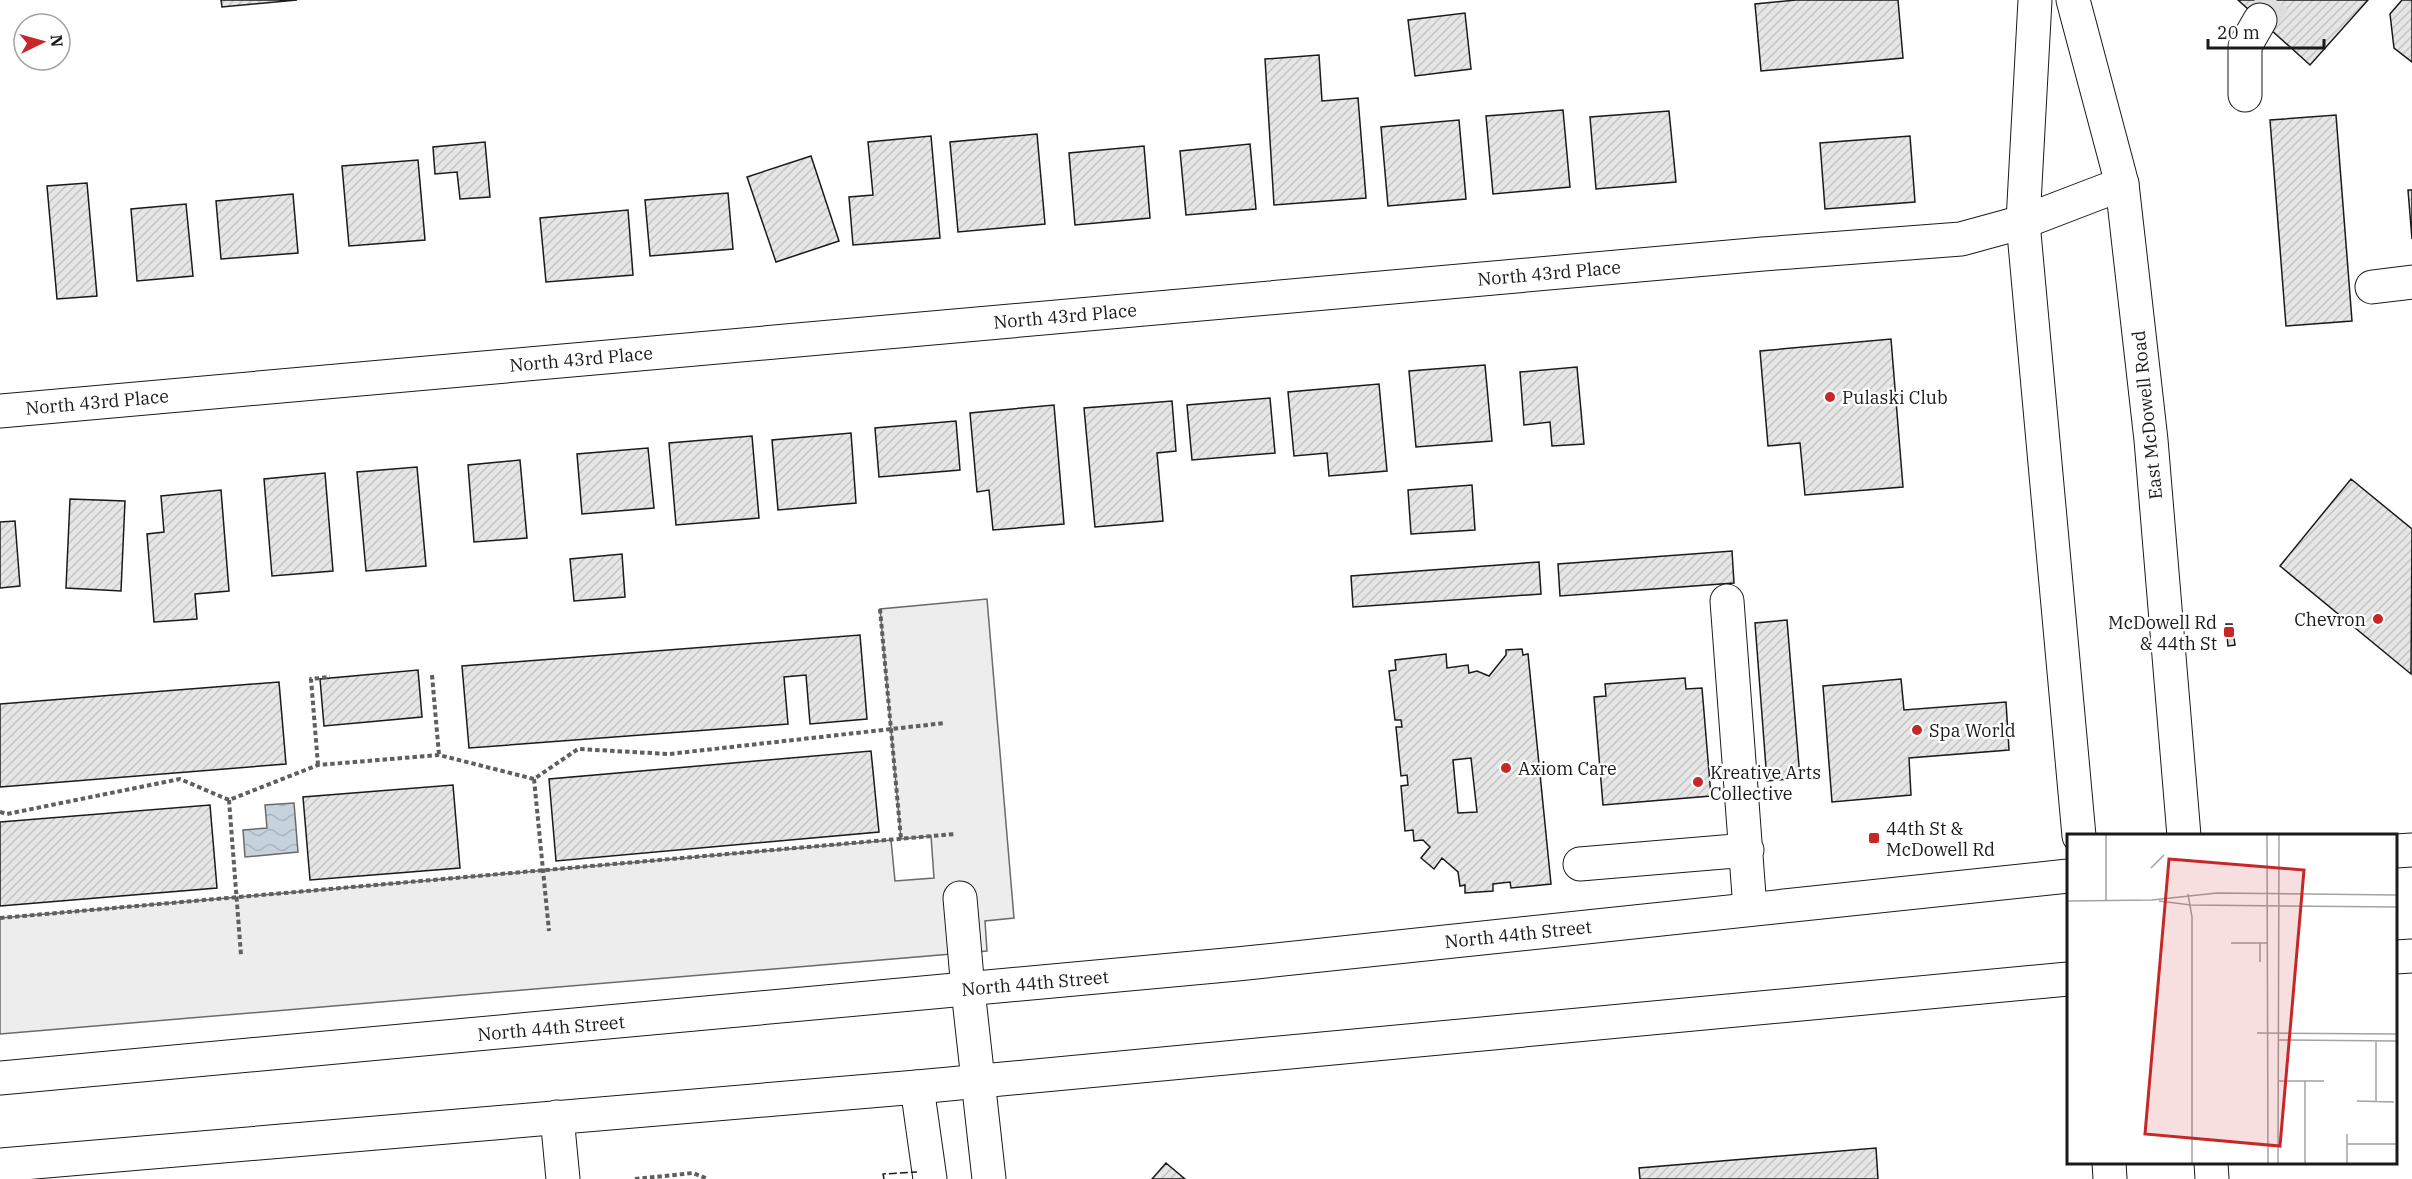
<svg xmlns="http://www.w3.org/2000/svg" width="2412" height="1179" viewBox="0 0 2412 1179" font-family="'IBM Plex Serif',serif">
  <defs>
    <pattern id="water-waves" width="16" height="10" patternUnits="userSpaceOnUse" patternTransform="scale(1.5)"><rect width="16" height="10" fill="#c6d2dc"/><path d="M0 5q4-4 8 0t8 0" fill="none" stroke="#aab4bc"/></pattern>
    <pattern id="building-hatch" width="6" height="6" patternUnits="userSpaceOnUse" patternTransform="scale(1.5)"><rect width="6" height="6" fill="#e6e6e6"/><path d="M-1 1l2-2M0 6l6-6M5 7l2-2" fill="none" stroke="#c5c5c5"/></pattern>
  </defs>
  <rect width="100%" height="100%" fill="#fff"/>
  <path fill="#ededed" stroke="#6a6a6a" stroke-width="1.5" d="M 987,599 L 1014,918 L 985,921 L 987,951 L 0,1034 L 0,918 L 891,840 L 895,881 L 934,878 L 931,836 L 901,839 L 880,609 Z"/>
  <path fill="url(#water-waves)" stroke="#6a6a6a" stroke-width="1.5" d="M 294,803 L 298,852 L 245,857 L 243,830 L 267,828 L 265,805 Z"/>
  <path fill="url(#building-hatch)" stroke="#1a1a1a" stroke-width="1.5" fill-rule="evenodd" d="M 221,0 L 297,0 L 222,7 Z
    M 1796,0 L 1898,0 L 1903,58 L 1761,71 L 1755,4 Z
    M 2238,0 L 2368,0 L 2310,65 Z
    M 2402,0 L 2412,0 L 2412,62 L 2394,48 L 2390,14 Z
    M 1465,13 L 1471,69 L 1415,76 L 1408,20 Z
    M 1319,55 L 1322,101 L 1358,98 L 1366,198 L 1274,205 L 1265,59 Z
    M 1563,110 L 1570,187 L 1493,194 L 1486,116 Z
    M 1669,111 L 1676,182 L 1596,189 L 1590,117 Z
    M 2336,115 L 2352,321 L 2286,326 L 2270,120 Z
    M 1459,120 L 1466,199 L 1388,206 L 1381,127 Z
    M 1037,134 L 1045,224 L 958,232 L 950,142 Z
    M 931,136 L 940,238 L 853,245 L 849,197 L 873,195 L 868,142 Z
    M 1910,136 L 1915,202 L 1825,209 L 1820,143 Z
    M 485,142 L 490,197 L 460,199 L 457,172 L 435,174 L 433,147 Z
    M 1250,144 L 1256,209 L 1186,215 L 1180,151 Z
    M 1144,146 L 1150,218 L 1075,225 L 1069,153 Z
    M 811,156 L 839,241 L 776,262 L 747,177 Z
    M 418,160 L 425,240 L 349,246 L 342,166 Z
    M 87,183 L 97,296 L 57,299 L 47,186 Z
    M 2408,190 L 2412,190 L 2412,239 Z
    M 728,193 L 733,249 L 650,256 L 645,200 Z
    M 293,194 L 298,253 L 221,259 L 216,201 Z
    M 186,204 L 193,276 L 137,281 L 131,209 Z
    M 628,210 L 633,275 L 546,282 L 540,218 Z
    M 1891,339 L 1903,487 L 1805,495 L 1800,443 L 1768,446 L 1760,351 Z
    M 1485,365 L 1492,441 L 1416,447 L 1409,371 Z
    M 1577,367 L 1584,444 L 1552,446 L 1550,422 L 1524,425 L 1520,372 Z
    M 1379,384 L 1387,471 L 1329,476 L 1327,453 L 1294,456 L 1288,392 Z
    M 1270,398 L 1275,453 L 1192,460 L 1187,405 Z
    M 1172,401 L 1176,451 L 1157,453 L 1163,521 L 1095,527 L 1084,408 Z
    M 1054,405 L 1064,524 L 993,530 L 989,490 L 977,492 L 970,413 Z
    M 956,421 L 960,470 L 879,477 L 875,428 Z
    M 851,433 L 856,503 L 778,510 L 772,440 Z
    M 752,436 L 759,518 L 676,525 L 669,443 Z
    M 648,448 L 654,508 L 582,514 L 577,454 Z
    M 520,460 L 527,538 L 474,542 L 468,465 Z
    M 417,467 L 426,566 L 366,571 L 357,472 Z
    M 325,473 L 333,571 L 272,576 L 264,479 Z
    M 2351,479 L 2412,529 L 2411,674 L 2280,566 Z
    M 1472,485 L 1475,530 L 1411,534 L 1408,490 Z
    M 221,490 L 229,591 L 195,594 L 197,619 L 154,622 L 147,534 L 164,532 L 161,496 Z
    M 70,499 L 125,501 L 121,591 L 66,588 Z
    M 15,521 L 20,586 L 0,588 L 0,522 Z
    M 1732,551 L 1734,583 L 1560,596 L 1558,564 Z
    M 622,554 L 625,597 L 574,601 L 570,559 Z
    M 1539,562 L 1541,594 L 1353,607 L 1351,576 Z
    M 1787,620 L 1800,778 L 1767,781 L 1755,623 Z
    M 2226,624 L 2232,624 L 2235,645 L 2228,646 Z
    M 860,635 L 867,719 L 810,724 L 806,675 L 784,677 L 788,724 L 469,748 L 462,666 Z
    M 1522,649 L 1523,655 L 1528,654 L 1551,884 L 1511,888 L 1510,882 L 1493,884 L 1493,891 L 1465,893 L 1465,885 L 1460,886 L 1458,872 L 1442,858 L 1434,869 L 1421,858 L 1430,847 L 1423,840 L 1414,841 L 1413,830 L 1405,831 L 1401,786 L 1408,785 L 1407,775 L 1401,776 L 1396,727 L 1402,727 L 1401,720 L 1395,720 L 1389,671 L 1396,670 L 1395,660 L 1446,654 L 1447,668 L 1468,665 L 1469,673 L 1477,671 L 1489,676 L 1506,655 L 1506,650 ZM 1471,758 L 1477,812 L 1458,813 L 1453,760 Z
    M 418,670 L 422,717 L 324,726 L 320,679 Z
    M 1685,678 L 1686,689 L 1702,688 L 1711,796 L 1603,805 L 1594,697 L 1606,696 L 1605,684 Z
    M 1901,679 L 1904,710 L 2006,702 L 2009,750 L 1909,758 L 1911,795 L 1832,802 L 1823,686 Z
    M 279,682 L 286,764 L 0,787 L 0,704 Z
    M 871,751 L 879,832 L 556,861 L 549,779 Z
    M 453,785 L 460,868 L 310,880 L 303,797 Z
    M 210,805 L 217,888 L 0,906 L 0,822 Z
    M 1876,1148 L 1878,1179 L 1640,1179 L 1639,1168 Z
    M 1166,1163 L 1185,1179 L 1152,1179 Z"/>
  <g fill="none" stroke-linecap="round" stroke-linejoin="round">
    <path stroke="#ddd" stroke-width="33" stroke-dasharray="33 16" stroke-linecap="butt" d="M 2260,20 L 2276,0"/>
    <g stroke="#1a1a1a" stroke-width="35">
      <path id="minor" d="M 2245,95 L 2245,46 L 2260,20
        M 2372,287 L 2412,282
        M 0,411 L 1763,254 L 1961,239 L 2023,222 L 2122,184
        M 1727,601 L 1750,909
        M 1580,864 L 1747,850
        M 960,898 L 968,990 L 989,1179
        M 917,1087 L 930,1179
        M 557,1117 L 563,1179"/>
    </g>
    <g stroke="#1a1a1a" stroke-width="35">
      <path id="major" d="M 2035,0 L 2023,222 L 2079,836
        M 2073,0 L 2122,184 L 2151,440 L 2184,836
        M 2396,851 L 2412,850
        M 2396,957 L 2412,956
        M 0,1078 L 1237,964 L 2068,876
        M 2109,1162 L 2110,1179
        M 2211,1162 L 2212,1179
        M 0,1165 L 917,1087 L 2068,979"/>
    </g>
    <path stroke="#5f5f5f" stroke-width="4" stroke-dasharray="4.5 3" stroke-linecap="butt" d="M 880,609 L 901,839
      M 432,675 L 439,755
      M 318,765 L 311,679 L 330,677
      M 534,779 L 549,931
      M 229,800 L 241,955
      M 0,812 L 7,814 L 180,779 L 229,800 L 318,765 L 439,755 L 534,779 L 578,749 L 669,754 L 945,723
      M 0,918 L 955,834
      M 635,1179 L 693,1173 L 708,1179"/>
    <use href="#minor" stroke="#fff" stroke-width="33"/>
    <use href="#major" stroke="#fff" stroke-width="33"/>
    <path stroke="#1a1a1a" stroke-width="1.5" stroke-dasharray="8 3" stroke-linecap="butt" d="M 884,1179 L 883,1174 L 917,1172"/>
  </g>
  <g fill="#c62828" stroke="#fff" stroke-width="2">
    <circle cx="1830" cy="397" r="6"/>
    <circle cx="2378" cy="619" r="6"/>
    <rect x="2223" y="626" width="12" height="12" rx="3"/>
    <circle cx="1917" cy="730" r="6"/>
    <circle cx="1506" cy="768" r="6"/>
    <circle cx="1698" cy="782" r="6"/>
    <rect x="1868" y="832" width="12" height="12" rx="3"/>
  </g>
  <g text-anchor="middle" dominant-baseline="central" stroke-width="4.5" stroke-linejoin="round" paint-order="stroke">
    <g font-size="18" fill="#1a1a1a" stroke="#fff">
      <text transform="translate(1549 273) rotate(-5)">North 43rd Place</text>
      <text transform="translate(1065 316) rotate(-5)">North 43rd Place</text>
      <text transform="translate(581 359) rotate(-5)">North 43rd Place</text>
      <text transform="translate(97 402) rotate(-5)">North 43rd Place</text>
      <text transform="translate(2147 415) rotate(-96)">East McDowell Road</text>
      <text transform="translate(1518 934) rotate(-6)">North 44th Street</text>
      <text transform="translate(1035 983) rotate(-5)">North 44th Street</text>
      <text transform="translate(551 1028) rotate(-5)">North 44th Street</text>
    </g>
    <g font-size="18" fill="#1a1a1a" stroke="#fff" text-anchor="start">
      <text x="1842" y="397">Pulaski Club</text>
      <text x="2366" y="619" text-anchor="end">Chevron</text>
      <text x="2217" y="622" text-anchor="end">McDowell Rd<tspan x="2217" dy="21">&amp; 44th St</tspan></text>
      <text x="1929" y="730">Spa World</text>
      <text x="1518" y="768">Axiom Care</text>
      <text x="1710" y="772">Kreative Arts<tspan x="1710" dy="21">Collective</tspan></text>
      <text x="1886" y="828">44th St &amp;<tspan x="1886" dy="21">McDowell Rd</tspan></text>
    </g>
  </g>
  <g transform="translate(2067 834)">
    <rect width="330" height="330" fill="#fff"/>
    <path fill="none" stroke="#a3a3a3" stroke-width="1.5" d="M 200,1 L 201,329M 84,34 L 97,21M 121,60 L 125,83 L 125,329M 0,67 L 85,66 L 150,59 L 330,61M 39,67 L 39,1M 92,67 L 124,71 L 330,73M 164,109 L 200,109M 193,128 L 193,109M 190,199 L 330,200M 212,206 L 330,207M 211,247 L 257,247M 238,247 L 238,329M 290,267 L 327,268M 309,267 L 309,207M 280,310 L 330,310M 211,329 L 212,1M 280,329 L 280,300"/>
    <path fill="#c62828" fill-opacity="0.15" stroke="#c62828" stroke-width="3" d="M 102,25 L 237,36 L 213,312 L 78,300 Z"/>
    <rect width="330" height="330" fill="none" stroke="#1a1a1a" stroke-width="3"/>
  </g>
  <g transform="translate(42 42) rotate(85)"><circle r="28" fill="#ffffff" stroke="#a3a3a3" stroke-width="1.5"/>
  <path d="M0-4.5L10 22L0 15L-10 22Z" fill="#c62828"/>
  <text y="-9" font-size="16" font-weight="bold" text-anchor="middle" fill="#1a1a1a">N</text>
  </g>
  <path d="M2208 39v9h116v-9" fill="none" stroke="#1a1a1a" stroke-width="3"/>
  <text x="2217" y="39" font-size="18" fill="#1a1a1a" stroke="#ffffff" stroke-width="4.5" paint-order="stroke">20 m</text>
</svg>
